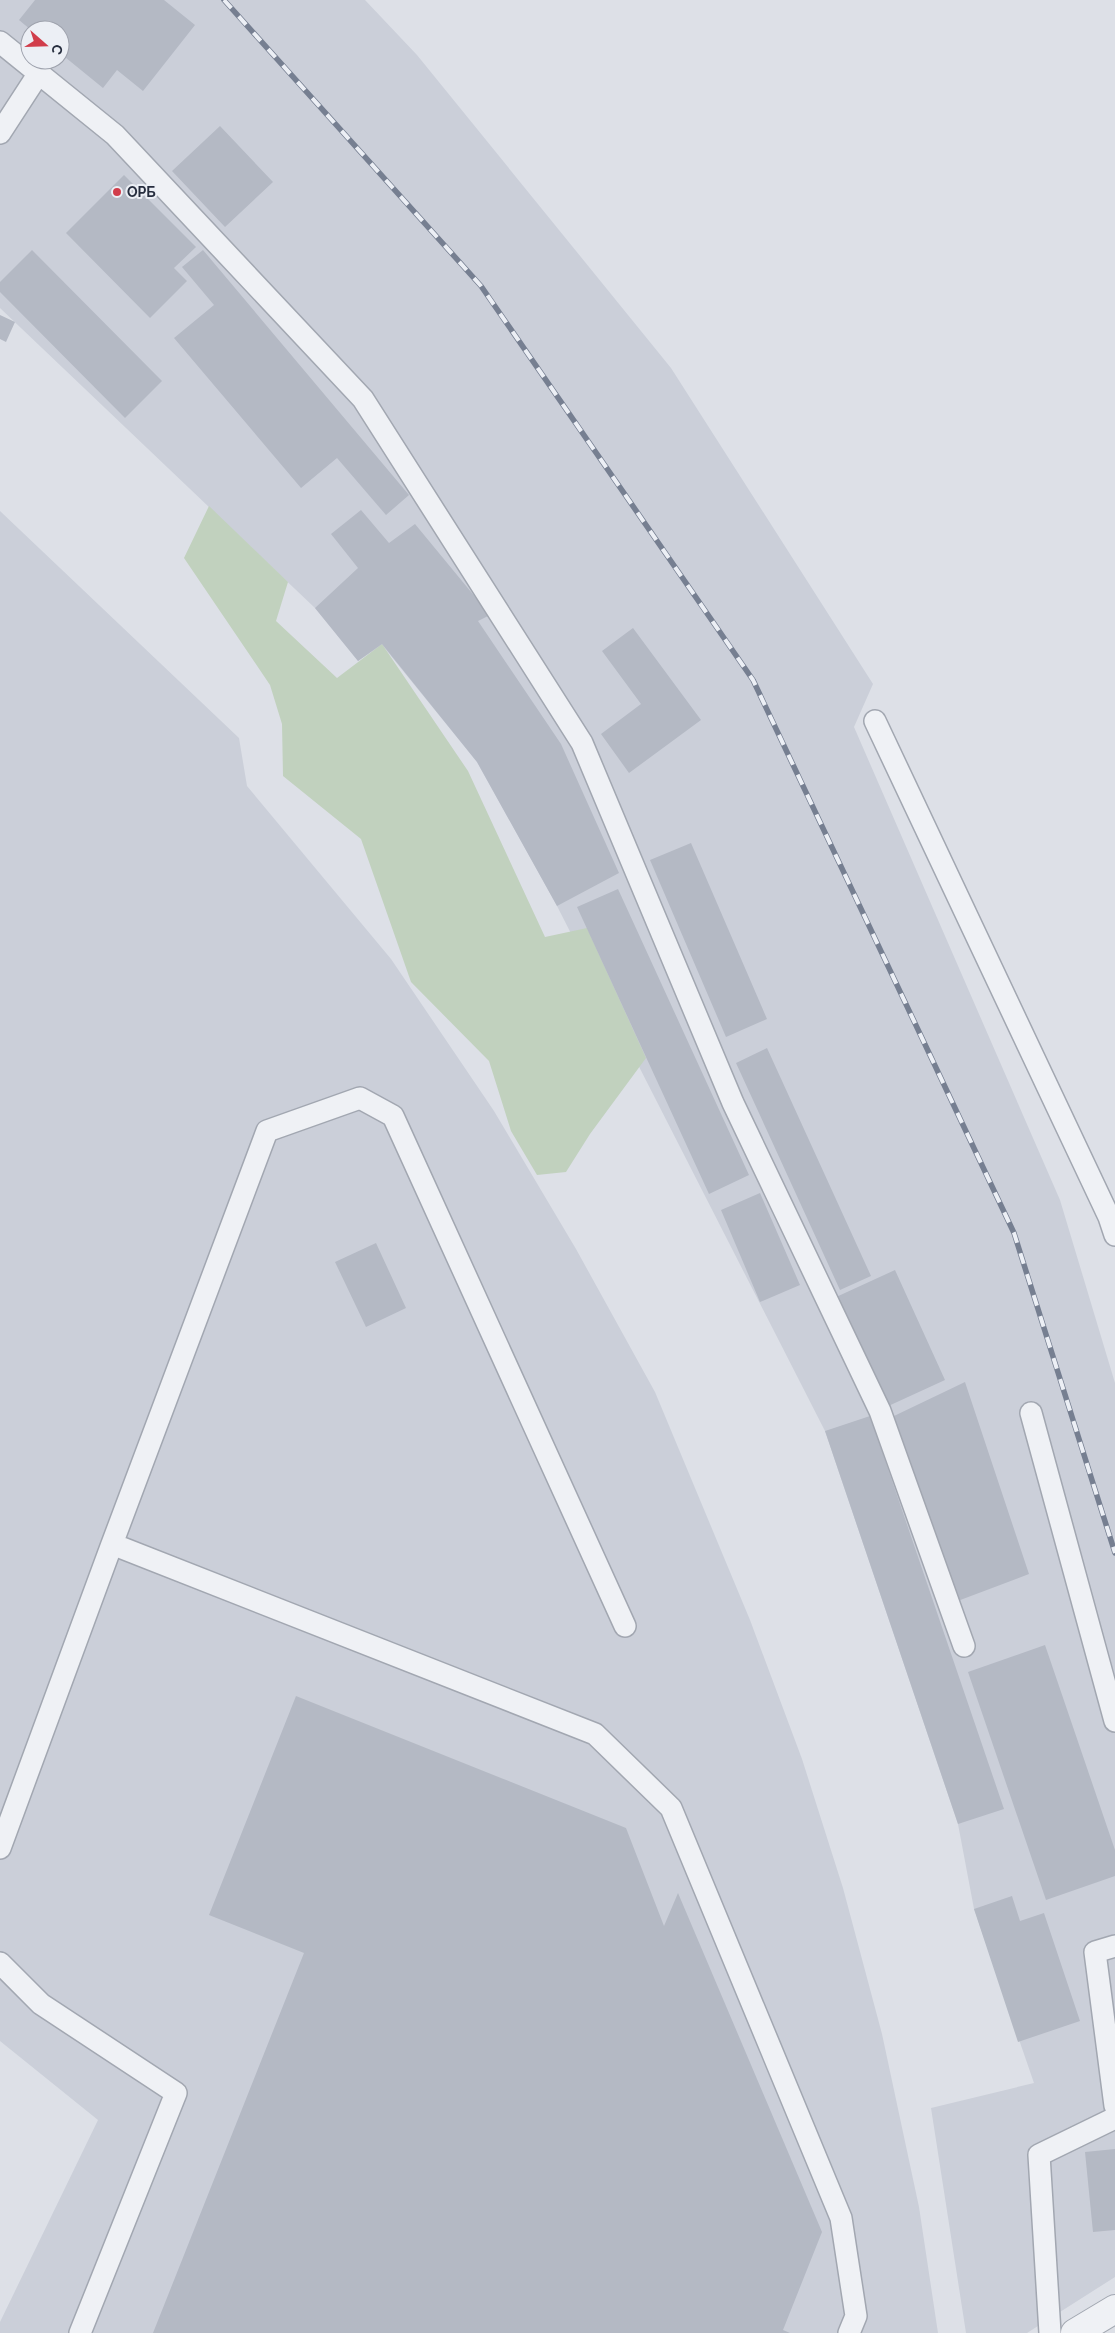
<svg xmlns="http://www.w3.org/2000/svg" width="1115" height="2333" viewBox="0 0 1115 2333" font-family="Raleway,sans-serif">
  <rect width="100%" height="100%" fill="#dde0e7"/>
  <path fill="#cbcfd9" fill-rule="evenodd" d="M 0,0 L 365,0 L 417,55 L 671,368 L 873,684 L 854,727 L 1060,1200 L 1115,1383 L 1115,2277 L 1027,2333 L 966,2333 L 931,2108 L 1034,2083 L 974,1909 L 958,1824 L 825,1431 L 557,906 L 477,762 L 382,645 L 358,661 L 315,608 L 0,308 ZM 30,30 L 60,30 L 60,60 L 30,60 Z
    M 0,511 L 239,738 L 247,786 L 391,959 L 494,1111 L 576,1249 L 655,1392 L 750,1620 L 802,1759 L 843,1888 L 882,2034 L 919,2207 L 938,2333 L 0,2333 L 0,2322 L 98,2120 L 0,2041 Z"/>
  <path fill="#c1d1be" d="M 209,506 L 288,582 L 276,621 L 337,678 L 382,644 L 468,771 L 545,937 L 587,928 L 646,1058 L 590,1134 L 566,1172 L 537,1175 L 511,1131 L 489,1061 L 411,982 L 361,839 L 283,776 L 282,724 L 270,685 L 184,558 Z"/>
  <path fill="#b4b9c4" d="M 35,0 L 164,0 L 195,25 L 143,91 L 117,70 L 103,88 L 60,53 L 60,30 L 31,30 L 19,20 Z
    M 220,126 L 273,182 L 225,227 L 172,171 Z
    M 124,175 L 196,247 L 174,268 L 187,281 L 150,318 L 66,233 Z
    M 32,250 L 162,381 L 125,418 L 0,292 L 0,282 Z
    M 203,250 L 409,495 L 386,515 L 337,458 L 301,488 L 174,338 L 214,305 L 182,267 Z
    M 0,315 L 15,322 L 6,342 L 0,339 Z
    M 361,510 L 389,543 L 415,524 L 490,615 L 478,621 L 561,744 L 619,873 L 557,906 L 477,762 L 382,644 L 358,661 L 315,608 L 358,568 L 331,534 Z
    M 633,628 L 701,720 L 629,773 L 601,734 L 641,704 L 602,651 Z
    M 691,843 L 767,1019 L 726,1037 L 650,860 Z
    M 618,889 L 749,1175 L 709,1194 L 577,907 Z
    M 767,1048 L 871,1276 L 840,1290 L 736,1063 Z
    M 760,1193 L 800,1285 L 760,1302 L 721,1210 Z
    M 376,1243 L 406,1308 L 366,1327 L 335,1262 Z
    M 895,1270 L 945,1380 L 884,1408 L 834,1298 Z
    M 965,1382 L 1029,1574 L 955,1602 L 894,1416 Z
    M 870,1416 L 1004,1809 L 958,1824 L 825,1431 Z
    M 1045,1645 L 1115,1850 L 1115,1876 L 1046,1900 L 968,1672 Z
    M 296,1696 L 626,1828 L 664,1926 L 678,1893 L 822,2232 L 783,2330 L 790,2333 L 153,2333 L 304,1953 L 209,1915 Z
    M 1012,1896 L 1020,1921 L 1044,1913 L 1080,2021 L 1018,2042 L 974,1909 Z
    M 1115,2149 L 1115,2230 L 1093,2232 L 1085,2152 Z"/>
  <g fill="none" stroke-linecap="round" stroke-linejoin="round">
    <g stroke="#a2a7b1" stroke-width="24">
      <path id="service" d="M 0,42 L 115,135 L 363,399 L 582,743 L 733,1103 L 880,1411 L 964,1646
        M 0,133 L 39,73
        M 875,721 L 1109,1217 L 1115,1235
        M 1031,1413 L 1115,1721
        M 112,1544 L 267,1131 L 360,1098 L 393,1116 L 625,1626
        M 0,1848 L 112,1544 L 595,1734 L 671,1808 L 841,2218 L 856,2316 L 849,2333
        M 1115,1946 L 1095,1952 L 1115,2106
        M 0,1963 L 41,2004 L 176,2093 L 80,2333
        M 1050,2333 L 1039,2155 L 1115,2118"/>
    </g>
    <g stroke="#a2a7b1" stroke-width="30">
      <path id="minor" d="M 1075,2333 L 1115,2309"/>
    </g>
    <use href="#service" stroke="#eff1f5" stroke-width="21"/>
    <use href="#minor" stroke="#eff1f5" stroke-width="28"/>
    <g stroke="#767f91" stroke-width="5.5">
      <path id="rail" d="M 224,0 L 481,286 L 753,680 L 1014,1233 L 1115,1553"/>
    </g>
    <use href="#rail" stroke="#eceff5" stroke-width="4" stroke-dasharray="11" stroke-linecap="butt"/>
  </g>
  <circle fill="#d13d4b" stroke="#eceff5" stroke-width="2" cx="117" cy="192" r="5"/>
  <g text-anchor="middle" dominant-baseline="central" stroke-width="4" stroke-linejoin="round" paint-order="stroke">
    <g font-size="14" font-weight="bold" fill="#262d3e" stroke="#eceff5" text-anchor="start">
      <text x="127" y="192">ОРБ</text>
    </g>
  </g>
  <g transform="translate(45 45) rotate(110)"><circle r="24" fill="#eceff5" stroke="#9da1ac"/>
  <path d="M0-4L9 19L0 12L-9 19Z" fill="#d13d4b"/>
  <text y="-8" font-size="14" font-weight="bold" text-anchor="middle" fill="#262d3e">С</text>
  </g>
</svg>
